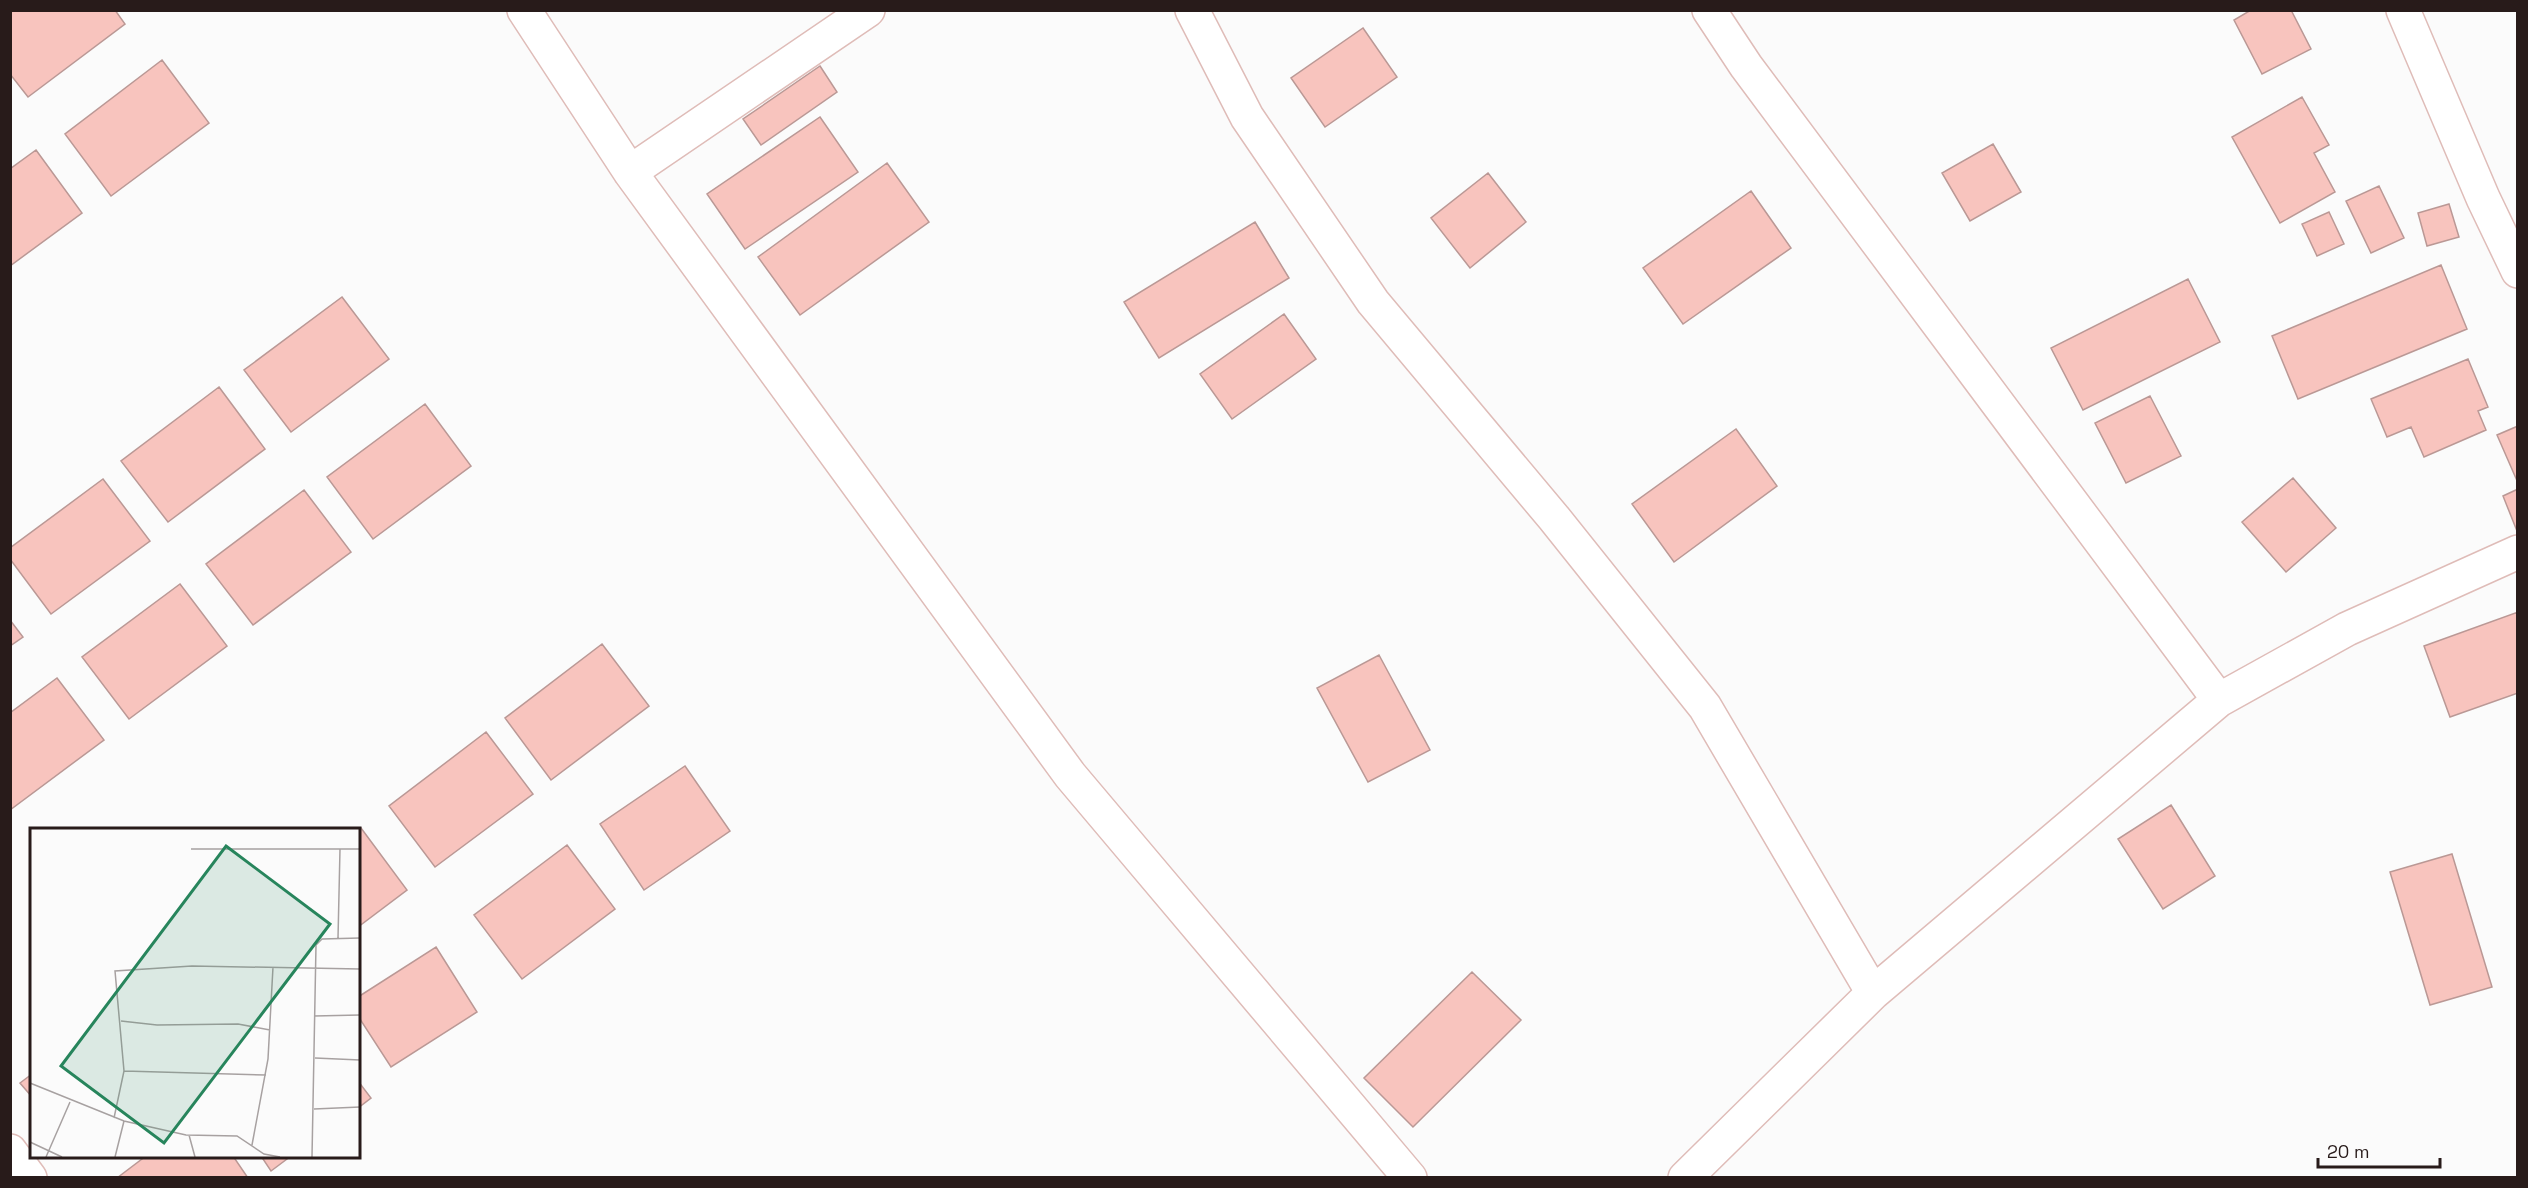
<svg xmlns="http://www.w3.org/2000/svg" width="2528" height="1188" viewBox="0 0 2528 1188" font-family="'Space Grotesk',sans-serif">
  <rect width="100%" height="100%" fill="#fbfbfb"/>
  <path fill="#f8c4be" stroke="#ba9895" stroke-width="1.5" d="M 14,10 L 115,10 L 125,24 L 28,97 L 10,74 L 10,13 Z
    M 2251,10 L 2291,10 L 2311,49 L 2262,74 L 2234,20 Z
    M 1363,28 L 1397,77 L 1325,127 L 1291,78 Z
    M 162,60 L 209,123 L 111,196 L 65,134 Z
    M 820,66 L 837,92 L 761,145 L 743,119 Z
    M 2302,97 L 2329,145 L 2314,153 L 2335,192 L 2280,223 L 2232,137 Z
    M 820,117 L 858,172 L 745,249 L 707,194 Z
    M 1993,144 L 2021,192 L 1970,221 L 1942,173 Z
    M 36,150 L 82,213 L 10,266 L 10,169 Z
    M 887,163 L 929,222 L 800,315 L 758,257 Z
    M 1488,173 L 1526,222 L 1470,268 L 1431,218 Z
    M 2379,186 L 2404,238 L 2371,253 L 2346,201 Z
    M 1751,191 L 1791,248 L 1683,324 L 1643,268 Z
    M 2449,204 L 2459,237 L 2427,246 L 2418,213 Z
    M 2329,212 L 2344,244 L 2317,256 L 2302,224 Z
    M 1255,222 L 1289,278 L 1159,358 L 1124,302 Z
    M 2441,265 L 2467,329 L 2298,399 L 2272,336 Z
    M 2188,279 L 2220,342 L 2083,410 L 2051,348 Z
    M 342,297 L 389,359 L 291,432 L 244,370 Z
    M 1284,314 L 1316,359 L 1232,419 L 1200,374 Z
    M 2468,359 L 2488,407 L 2478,411 L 2486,430 L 2424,457 L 2411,427 L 2387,437 L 2371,399 Z
    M 219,387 L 265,449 L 168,522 L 121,461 Z
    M 2150,396 L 2181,456 L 2126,483 L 2095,423 Z
    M 425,404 L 471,466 L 373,539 L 327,477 Z
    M 2518,426 L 2518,483 L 2497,435 Z
    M 1736,429 L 1777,486 L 1674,562 L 1632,504 Z
    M 2293,478 L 2336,528 L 2286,572 L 2242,522 Z
    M 103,479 L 150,541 L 51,614 L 10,559 L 10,548 Z
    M 2518,489 L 2518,531 L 2517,531 L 2503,496 Z
    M 304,490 L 351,552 L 253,625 L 206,564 Z
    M 180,584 L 227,646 L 129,719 L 82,657 Z
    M 2518,612 L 2518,693 L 2450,717 L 2424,646 Z
    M 10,620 L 23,637 L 10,646 Z
    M 602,644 L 649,706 L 551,780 L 505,718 Z
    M 1379,655 L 1430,750 L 1368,782 L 1317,688 Z
    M 57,678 L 104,740 L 10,810 L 10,713 Z
    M 486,732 L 533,794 L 435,867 L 389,806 Z
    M 685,766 L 730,831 L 644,890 L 600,824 Z
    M 2171,805 L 2215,876 L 2163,909 L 2118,839 Z
    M 361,828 L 407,890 L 358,927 L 358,830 Z
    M 567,845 L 615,909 L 522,979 L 474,915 Z
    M 2452,854 L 2492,987 L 2430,1005 L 2390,872 Z
    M 436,947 L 477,1012 L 391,1067 L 358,1016 L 358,997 Z
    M 1472,972 L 1521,1020 L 1413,1127 L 1364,1078 Z
    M 32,1074 L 32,1097 L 20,1083 Z
    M 358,1081 L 371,1098 L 358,1108 Z
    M 146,1156 L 233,1156 L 248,1178 L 117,1178 Z
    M 261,1156 L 291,1156 L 271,1171 Z"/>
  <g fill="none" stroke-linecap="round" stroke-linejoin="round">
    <g stroke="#dfbcb8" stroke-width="36">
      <path id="minor" d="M 524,10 L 630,172 L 1070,775 L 1410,1178
        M 1192,10 L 1247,117 L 1373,302 L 1554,518 L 1705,707 L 1873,993
        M 1709,10 L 1746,66 L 2219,700
        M 2403,10 L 2483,198 L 2518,271
        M 630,172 L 868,10
        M 10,1151 L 30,1178
        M 1685,1178 L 1873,993 L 2219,700 L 2347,629 L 2518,552"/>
    </g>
    <use href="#minor" stroke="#fff" stroke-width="33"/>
  </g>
  <g transform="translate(30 828)">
    <rect width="330" height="330" fill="#fbfbfb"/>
    <path fill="none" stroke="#a7a1a1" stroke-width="1.5" d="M 161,21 L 330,21M 308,110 L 310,21M 284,188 L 330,187M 91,193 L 127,197 L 208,196 L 240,202M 285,230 L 330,232M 94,243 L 236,247M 0,255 L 94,293 L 156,307 L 207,308 L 234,326 L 250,329M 284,281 L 330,279M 84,290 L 94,243 L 85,143 L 162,138 L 330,141M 159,307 L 165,329M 0,314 L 32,329M 222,317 L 238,231 L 243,139M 16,329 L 40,274M 85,329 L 94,293M 282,329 L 286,117 L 292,111 L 330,110"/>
    <path fill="#27855c" fill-opacity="0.15" stroke="#27855c" stroke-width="3" d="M 196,18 L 300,96 L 134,315 L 31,238 Z"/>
    <rect width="330" height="330" fill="none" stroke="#281b1a" stroke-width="3"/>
  </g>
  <rect width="2528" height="1188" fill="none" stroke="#281b1a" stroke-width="24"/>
  <path d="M2318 1158v9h122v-9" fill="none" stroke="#281b1a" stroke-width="3"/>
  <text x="2327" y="1158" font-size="18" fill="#281b1a" stroke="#fbfbfb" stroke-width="4.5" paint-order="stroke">20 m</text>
</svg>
